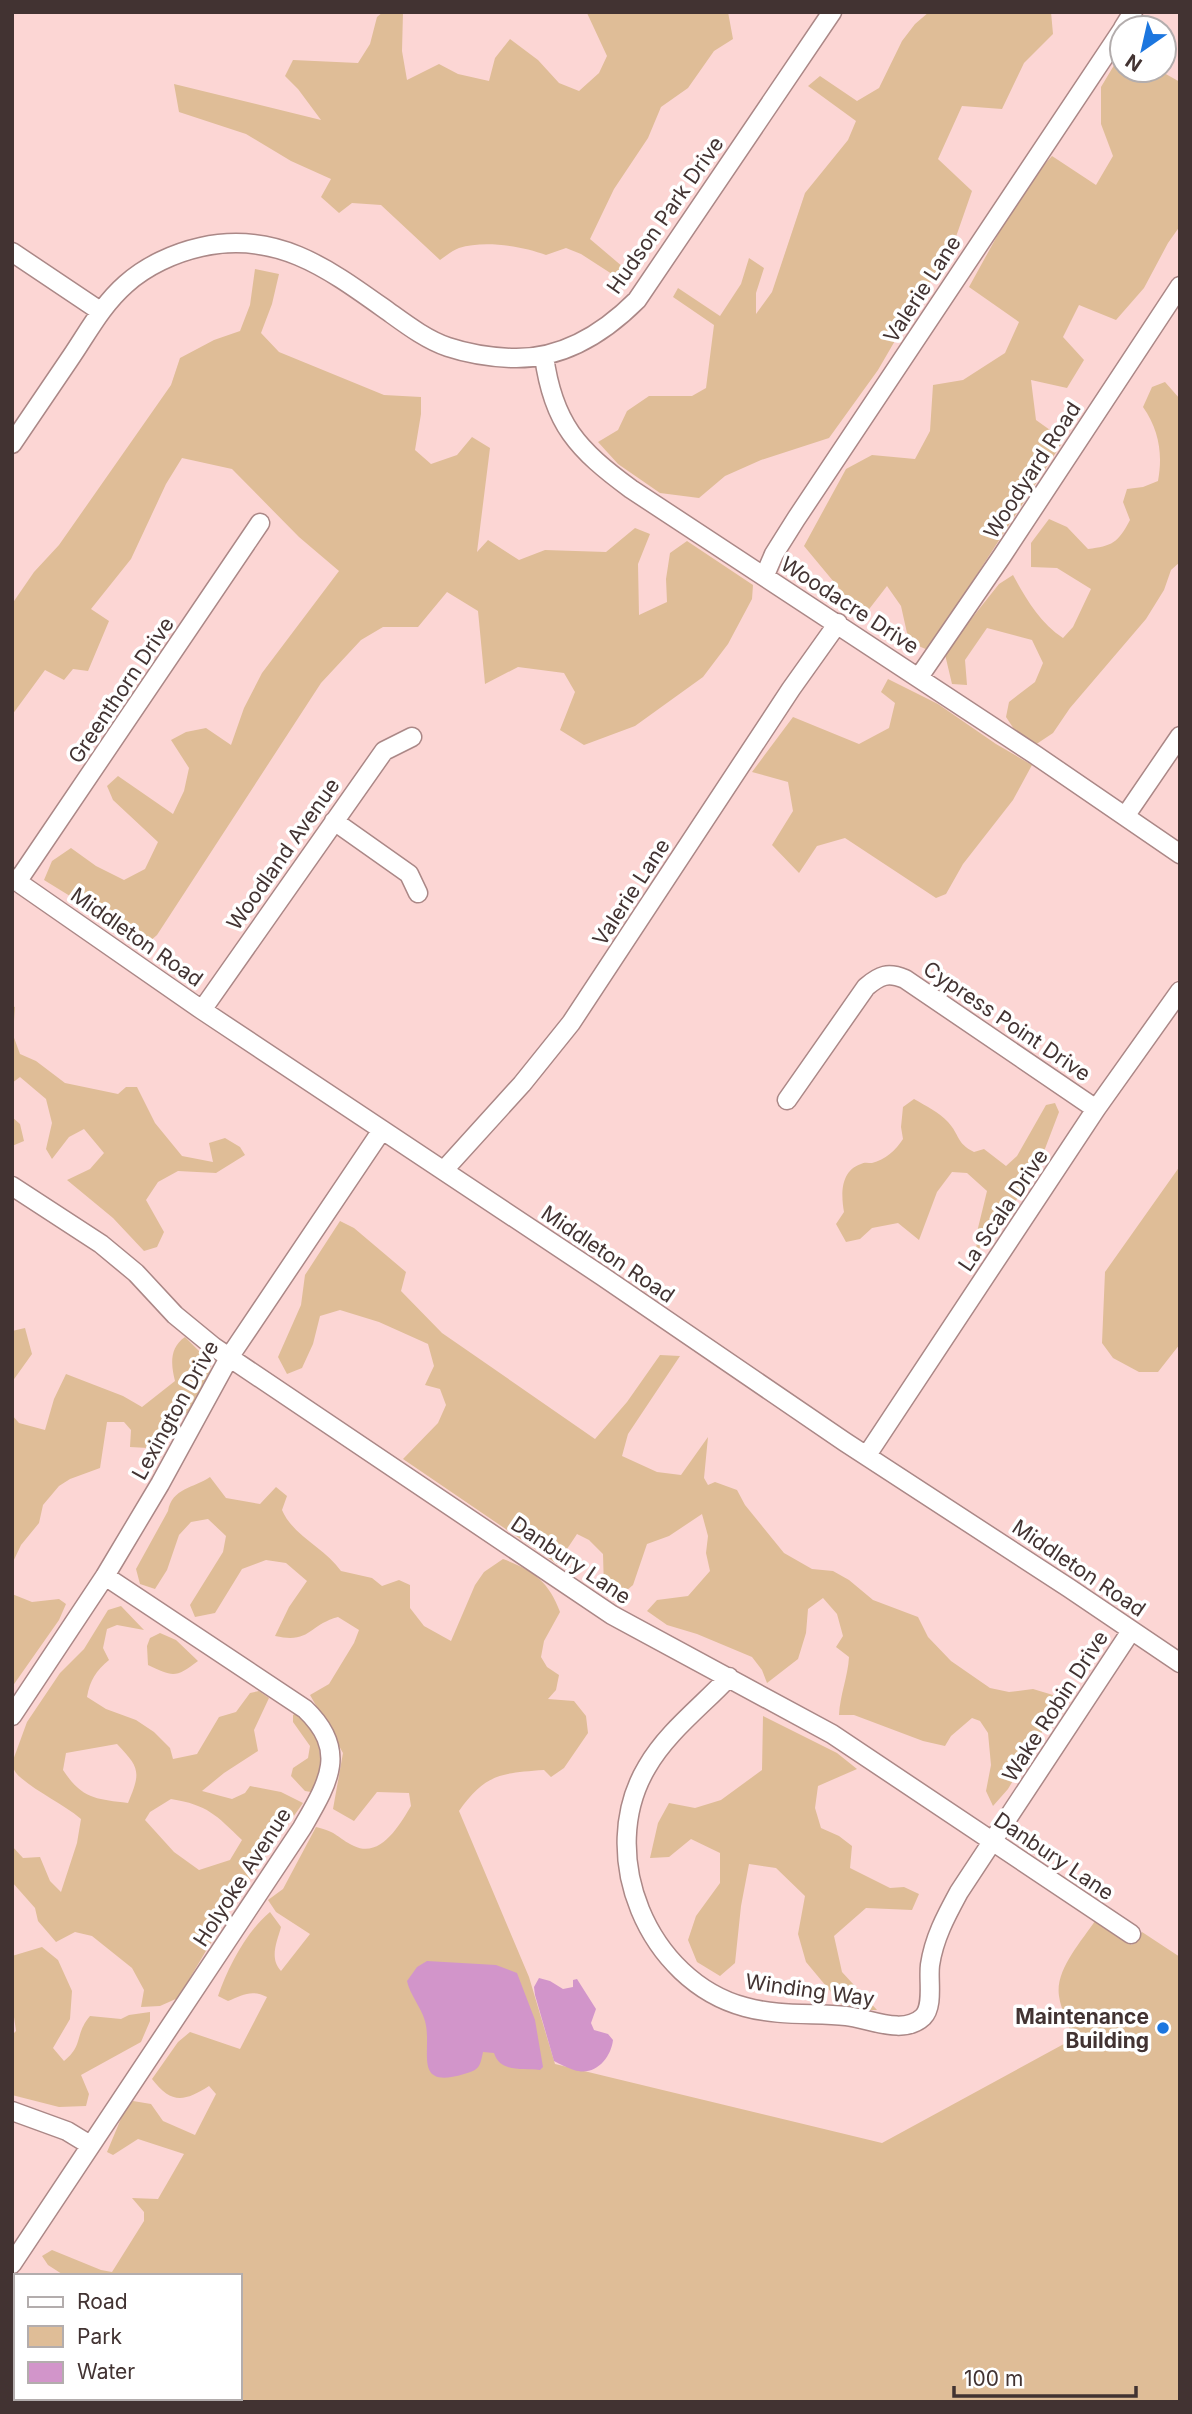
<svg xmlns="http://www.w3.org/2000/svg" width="1192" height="2414" viewBox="0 0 1192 2414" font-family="Inter,sans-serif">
  <rect width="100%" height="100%" fill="#fcd6d4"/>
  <path fill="#dfbd97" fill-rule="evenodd" d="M 383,12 L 403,12 L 402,51 L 407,80 L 439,64 L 458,74 L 489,81 L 495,58 L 510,39 L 538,60 L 559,83 L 579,91 L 599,73 L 607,56 L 587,13 L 589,12 L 728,12 L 733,39 L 714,51 L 688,88 L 661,107 L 648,138 L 614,189 L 590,239 L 623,267 L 615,276 L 581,254 L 566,248 L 546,255 C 522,246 484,240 459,248 C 453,250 446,256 440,260 L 381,205 L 352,203 L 339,213 L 321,197 L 331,179 L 291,161 L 246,134 L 179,112 L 174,84 L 321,120 L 298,89 L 285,76 L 293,60 L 358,63 L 370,44 L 377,17 Z
    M 929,12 L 1051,12 L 1053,34 L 1024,63 L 1002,109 L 962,106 L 938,159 L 972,191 L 951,251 L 921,296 L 878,370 L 829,438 L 761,460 L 725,476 L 699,498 L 660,493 L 618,464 L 598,442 L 618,430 L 627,411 L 649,396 L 692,396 L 706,388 L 714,325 L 673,297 L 678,288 L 720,316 L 741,284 L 749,258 L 764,268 L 756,293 L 756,314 L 772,292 L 805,193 L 848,140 L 856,121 L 808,86 L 820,76 L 857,101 L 879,88 L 902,41 L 915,24 Z
    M 1122,52 L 1122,70 L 1163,70 L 1164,73 L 1180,82 L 1180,226 L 1168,243 L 1144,288 L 1116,320 L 1079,305 L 1063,337 L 1084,360 L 1067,388 L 1031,380 L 1036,420 L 1064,440 L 928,650 L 909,642 L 901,606 L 887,586 L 863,617 L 804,546 L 846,469 L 872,455 L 915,459 L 930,431 L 933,385 L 963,380 L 1005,353 L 1019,322 L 969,287 L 1024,187 L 1052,156 L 1096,185 L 1113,156 L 1101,124 L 1101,87 Z
    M 255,269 L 279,274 L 272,304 L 261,333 L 279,352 L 384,395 L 421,397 L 421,414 L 415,450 L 431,464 L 457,455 L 472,437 L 490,448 L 477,552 L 488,540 L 519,560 L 545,550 L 606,552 L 635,528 L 650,534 L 638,564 L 639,615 L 667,602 L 666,579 L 670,553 L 687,541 L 753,585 L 752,599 L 728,644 L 703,677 L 635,726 L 584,745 L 560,730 L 575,692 L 564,673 L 518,667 L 485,684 L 478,611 L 447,592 L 418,627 L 383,627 L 361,640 L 321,683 L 157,935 L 142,948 L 118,933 L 91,909 L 44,880 L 52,861 L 71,848 L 96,866 L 124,880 L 145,869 L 158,842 L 113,800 L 107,786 L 118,776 L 173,814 L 184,791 L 189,768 L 171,740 L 186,732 L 206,728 L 231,745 L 244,708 L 262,673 L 339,571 L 299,537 L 232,469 L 182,458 L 166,484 L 131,559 L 91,609 L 109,621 L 88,671 L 73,669 L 64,680 L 45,670 L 12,715 L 12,604 L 34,572 L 59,545 L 171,385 L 180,358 L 214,340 L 240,331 L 250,305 Z
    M 1165,382 L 1180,399 L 1180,562 L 1171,570 L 1164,590 L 1146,619 L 1070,708 L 1053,733 L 1032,747 L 1018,735 L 1006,717 L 1009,702 L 1035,682 L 1043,663 L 1032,640 L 987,628 L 965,660 L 967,685 L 952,684 L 943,646 L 972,618 L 999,584 L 1013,575 C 1026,599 1040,623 1063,638 L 1073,627 L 1091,589 L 1057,568 L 1031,567 L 1031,543 L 1049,519 L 1067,527 L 1088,549 C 1112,546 1118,543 1130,520 L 1123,502 L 1127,489 L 1143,487 L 1158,481 C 1163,454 1159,430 1143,407 L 1152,387 Z
    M 888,679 L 938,704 L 996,744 L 1032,765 L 1013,800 L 963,864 L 946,894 L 936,898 L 845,838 L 817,846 L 799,873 L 772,845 L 793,811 L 788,782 L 752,772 L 793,717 L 859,744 L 889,728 L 895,703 L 881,692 Z
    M 12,1006 L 15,1007 L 13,1035 L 20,1054 L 36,1061 L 65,1083 L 118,1094 L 126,1087 L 137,1087 L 155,1123 L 182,1156 L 213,1162 L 209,1143 L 225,1138 L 240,1147 L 245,1155 L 216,1173 L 178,1171 L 158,1182 L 146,1200 L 164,1232 L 157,1247 L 144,1251 L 113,1218 L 67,1180 L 90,1169 L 104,1153 L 84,1129 L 69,1137 L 52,1159 L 46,1149 L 52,1123 L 46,1099 L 20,1077 L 12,1083 Z
    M 914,1099 C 926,1106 939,1112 948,1122 C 960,1135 956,1143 974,1152 L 984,1149 L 1006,1166 L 1017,1156 L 1046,1105 L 1055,1103 L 1059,1112 L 1038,1167 L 992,1237 L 976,1251 L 978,1228 L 987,1191 L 967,1173 L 952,1172 L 937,1192 L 919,1240 L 898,1223 L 872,1228 L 860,1239 L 846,1242 L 836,1224 L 844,1212 C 841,1195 840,1171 861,1164 C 864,1162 868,1163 872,1163 C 885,1160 896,1150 903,1139 L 901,1127 L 903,1107 Z
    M 12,1117 L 20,1124 L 24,1141 L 12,1146 Z
    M 1180,1166 L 1180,1344 L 1158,1372 L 1139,1372 L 1113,1358 L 1102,1343 L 1105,1272 Z
    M 340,1221 L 354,1228 L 406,1272 L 401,1291 L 442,1333 L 595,1439 L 627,1402 L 660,1355 L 680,1356 L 628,1434 L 622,1456 L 657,1472 L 681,1475 L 708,1437 L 704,1478 L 708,1485 L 715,1482 L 737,1490 L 745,1505 L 784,1553 L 812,1569 L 833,1571 L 849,1580 L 873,1600 L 918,1617 L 928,1637 L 951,1661 L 990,1688 L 1009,1692 L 1033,1689 L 1053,1695 L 1052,1715 L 1008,1789 L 993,1806 L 986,1791 L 991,1765 L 988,1733 L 980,1721 L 972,1718 L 951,1736 L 945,1746 L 923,1741 L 854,1715 L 839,1715 C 840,1695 848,1676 849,1657 L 836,1647 L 843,1636 L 837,1614 L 823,1598 L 808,1609 L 806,1633 L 798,1659 L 767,1683 L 762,1670 L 752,1657 L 697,1634 L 667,1625 L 647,1611 L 657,1600 L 688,1596 L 710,1571 L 706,1553 L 708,1536 L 702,1514 L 669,1536 L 647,1544 L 633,1585 L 619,1597 L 604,1589 L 603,1554 L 589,1540 L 577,1534 L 557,1564 L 403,1459 L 438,1423 L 446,1405 L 440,1389 L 425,1385 L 434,1366 L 428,1344 L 379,1322 L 340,1310 L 320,1316 L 313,1344 L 302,1368 L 287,1374 L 278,1357 L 301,1305 L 305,1275 Z
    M 25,1328 L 32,1354 L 12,1382 L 12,1331 Z
    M 185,1337 L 211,1363 C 211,1396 172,1430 148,1448 L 130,1447 L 131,1430 L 124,1422 L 107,1422 L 100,1468 L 70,1479 L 59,1486 L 43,1505 L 39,1523 L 21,1545 L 12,1564 L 12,1415 L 19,1423 L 45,1430 L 54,1399 L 66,1374 L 123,1396 L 142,1407 L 175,1381 C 171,1365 169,1348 185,1337 Z
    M 210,1477 L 226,1498 L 260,1504 L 276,1487 L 287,1496 L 282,1510 C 293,1536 325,1548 341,1571 L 372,1578 L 382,1586 L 399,1580 L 410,1585 L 410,1608 L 424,1626 L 451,1641 L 475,1585 L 484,1572 L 503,1559 C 532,1570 549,1581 560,1612 L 544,1641 L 541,1657 L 547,1667 L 559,1675 L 556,1690 L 548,1699 L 574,1701 L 586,1716 L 588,1733 L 564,1768 L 551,1777 L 544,1770 C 501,1773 485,1774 459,1811 L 529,1977 L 555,2064 L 882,2143 L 1073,2039 C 1069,2025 1061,2010 1059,1996 C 1055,1970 1081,1942 1095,1921 L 1132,1945 L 1142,1932 L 1180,1957 L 1180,2402 L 26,2402 L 29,2398 L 240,2398 L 240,2276 L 65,2276 L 48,2265 L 42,2256 L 52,2250 L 101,2270 L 112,2272 L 144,2221 L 144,2212 L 132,2198 L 158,2199 L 184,2154 L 138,2139 L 113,2155 L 107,2152 L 125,2109 L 133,2101 L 151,2104 L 163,2121 L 195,2135 L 216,2094 L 209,2086 C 184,2102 171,2104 152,2079 L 178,2042 L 190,2032 L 240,2049 L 267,1997 C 252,1989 242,1995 228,2001 L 218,1996 C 228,1967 246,1932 270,1912 L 281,1927 C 277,1942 269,1958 281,1971 L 310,1934 L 276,1912 L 268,1900 L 283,1889 L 316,1827 C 338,1832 337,1838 354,1846 C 381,1859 400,1824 411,1806 L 409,1793 L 377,1792 L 354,1821 L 333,1809 L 343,1753 L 310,1695 L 329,1684 L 354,1643 L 359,1630 L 338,1617 C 308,1625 311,1644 275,1636 L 289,1607 L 307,1581 L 286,1563 L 266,1560 L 242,1569 L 215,1613 L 195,1617 L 190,1605 L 223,1552 L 226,1536 L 208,1519 L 191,1522 L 179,1535 L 167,1570 L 155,1589 L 140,1584 L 136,1569 L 168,1511 C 172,1488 194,1488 210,1477 Z
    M 12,1594 L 32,1602 L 59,1599 L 66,1604 L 59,1620 L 12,1687 Z
    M 121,1606 L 144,1630 L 117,1625 L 107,1629 L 103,1648 L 109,1660 C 96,1671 90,1680 87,1697 L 106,1709 L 136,1720 L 154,1732 L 170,1748 L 173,1759 L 197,1754 L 219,1717 L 236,1712 L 250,1693 L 259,1691 L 269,1698 L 254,1730 L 258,1751 L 224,1773 L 202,1791 L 232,1799 L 245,1793 L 250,1786 L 281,1792 L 303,1803 L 244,1887 L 178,1998 L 160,2006 L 141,2007 L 144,1990 L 132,1968 L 92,1936 L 75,1932 L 56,1942 L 38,1921 L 35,1908 L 12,1882 L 12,1846 L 23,1858 L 40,1857 L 50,1881 L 61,1892 L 77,1843 L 81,1819 C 62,1803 38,1793 20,1777 C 15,1773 13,1768 12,1763 L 27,1722 L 60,1673 L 84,1649 L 108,1610 ZM 117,1744 C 140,1768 141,1772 128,1803 C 96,1799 82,1799 63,1770 L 66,1753 ZM 171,1799 C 208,1805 216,1815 242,1840 L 230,1860 L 199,1870 L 174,1852 L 145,1820 L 150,1812 Z
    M 160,1633 L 176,1640 L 198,1661 C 176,1678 173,1677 148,1665 L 147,1646 L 150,1638 Z
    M 296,1713 C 322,1732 327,1765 311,1792 L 305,1791 L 291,1776 L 293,1768 L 308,1758 L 310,1746 L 293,1722 L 293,1715 Z
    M 763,1716 L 837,1753 L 857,1769 L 818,1786 L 815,1808 L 821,1828 L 839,1836 L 852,1846 L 850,1868 L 890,1888 L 904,1887 L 919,1894 L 912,1910 L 866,1908 L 834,1936 L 842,1972 L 877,2010 L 846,2010 L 806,1962 L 798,1934 L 805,1896 L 776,1868 L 749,1864 L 741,1906 L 735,1963 L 720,1976 L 697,1962 L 688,1940 L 696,1916 L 720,1883 L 720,1853 L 691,1839 L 669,1857 L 650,1858 L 658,1823 L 669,1803 L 695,1808 L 721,1800 L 762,1770 Z
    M 42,1947 L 58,1960 L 72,1991 L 70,2019 L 53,2048 L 64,2061 C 84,2045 74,2035 90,2016 L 121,2019 L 129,2015 L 150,2012 L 150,2021 L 141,2042 L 81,2075 L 89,2094 L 86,2106 L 59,2107 L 12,2095 L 12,2035 L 16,2031 L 12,2003 L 12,1956 Z"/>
  <path fill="#d295ca" d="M 427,1961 L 496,1965 L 517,1973 L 535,2020 L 543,2067 L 540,2070 C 523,2068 500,2073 494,2053 L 483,2052 C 480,2067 479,2070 464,2074 C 411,2090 433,2050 425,2021 C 421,2007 410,1995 407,1981 L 417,1967 Z
    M 539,1978 L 550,1981 L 563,1989 L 573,1987 L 573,1980 L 577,1979 L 596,2009 L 591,2023 L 594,2030 L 608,2034 L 613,2040 C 611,2058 595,2077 574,2070 C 568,2068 560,2064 554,2061 L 535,1995 L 534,1987 Z"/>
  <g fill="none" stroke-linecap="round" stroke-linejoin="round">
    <g stroke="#ab8887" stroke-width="21">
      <path id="minor" d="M 1123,28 L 1133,12
        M 12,252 L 100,311
        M 544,356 C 553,424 578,450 631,489 L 1034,754 L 1180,854
        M 12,444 C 31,416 50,388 69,360 C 87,334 101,306 126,284 C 146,266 174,253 201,247 C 278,230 330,270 389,312 C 407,325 427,340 448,347 C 469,354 489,357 511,358 C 561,360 602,335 637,300 L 832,12
        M 765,575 L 774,554 L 796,519 L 1122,30
        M 919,677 L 1002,556 L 1180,286
        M 1126,815 L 1180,736
        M 334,821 L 409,874 L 418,893
        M 12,878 L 202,1010 L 602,1276 L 845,1442 L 1069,1588 L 1180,1663
        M 17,882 L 260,523
        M 202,1010 L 384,751 L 412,737
        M 787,1100 L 866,987 C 880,975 888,972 905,979 L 1096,1109
        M 444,1170 L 522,1084 L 571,1023 L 791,689 L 838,623
        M 12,1186 L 101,1244 L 136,1273 L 175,1315 L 214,1347 L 612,1615 L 832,1734 L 1131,1934
        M 867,1455 L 1096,1109 L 1180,991
        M 729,1677 C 702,1706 667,1732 647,1767 C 595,1854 648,1981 745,2007 C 777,2016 813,2013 846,2016 C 868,2018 903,2036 923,2017 C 934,2006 928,1980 930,1965 C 934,1938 946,1916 959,1892 L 1131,1631
        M 12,1716 L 105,1576 L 160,1484 L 230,1356 L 382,1130
        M 12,2111 L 67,2131 L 90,2145
        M 12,2264 L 302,1828 C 328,1783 349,1751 305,1709 L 105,1576"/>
    </g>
    <use href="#minor" stroke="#fff" stroke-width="18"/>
  </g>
  <circle fill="#1c76df" stroke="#fff" stroke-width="2.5" cx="1163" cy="2028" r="7"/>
  <g text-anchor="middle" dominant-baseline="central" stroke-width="7" stroke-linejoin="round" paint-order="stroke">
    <g font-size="21" fill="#423332" stroke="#fff">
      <text transform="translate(665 215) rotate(-55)">Hudson Park Drive</text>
      <text transform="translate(922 289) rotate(-57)">Valerie Lane</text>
      <text transform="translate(1032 470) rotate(-57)">Woodyard Road</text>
      <text transform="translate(850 605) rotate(33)">Woodacre Drive</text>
      <text transform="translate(121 690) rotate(-56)">Greenthorn Drive</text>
      <text transform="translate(283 854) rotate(-55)">Woodland Avenue</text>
      <text transform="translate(631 892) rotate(-57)">Valerie Lane</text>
      <text transform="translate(137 937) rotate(35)">Middleton Road</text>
      <text transform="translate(1007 1021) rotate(34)">Cypress Point Drive</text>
      <text transform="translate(1003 1210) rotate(-56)">La Scala Drive</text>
      <text transform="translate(608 1254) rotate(34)">Middleton Road</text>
      <text transform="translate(175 1410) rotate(-61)">Lexington Drive</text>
      <text transform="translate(571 1560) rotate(34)">Danbury Lane</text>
      <text transform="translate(1079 1568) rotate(34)">Middleton Road</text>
      <text transform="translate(1055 1706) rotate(-57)">Wake Robin Drive</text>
      <text transform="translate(1054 1856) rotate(34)">Danbury Lane</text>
      <text transform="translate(242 1877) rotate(-57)">Holyoke Avenue</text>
      <text transform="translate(810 1990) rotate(8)">Winding Way</text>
    </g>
    <g font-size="21" font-weight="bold" fill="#423332" stroke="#fff" text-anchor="end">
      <text x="1149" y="2016">Maintenance<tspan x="1149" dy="24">Building</tspan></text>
    </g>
  </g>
  <rect width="1192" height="2414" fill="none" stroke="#423332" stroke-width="28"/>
  <rect x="14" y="2274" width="228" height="126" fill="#ffffff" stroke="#b3adad" stroke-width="2"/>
  <rect x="28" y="2297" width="35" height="10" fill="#ffffff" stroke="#b3adad" stroke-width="2"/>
  <text x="77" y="2309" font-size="21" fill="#423332">Road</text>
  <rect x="28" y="2326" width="35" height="21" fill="#dfbd97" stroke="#b3adad" stroke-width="2"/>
  <text x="77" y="2344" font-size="21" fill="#423332">Park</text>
  <rect x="28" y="2362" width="35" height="21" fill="#d295ca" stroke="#b3adad" stroke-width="2"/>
  <text x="77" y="2379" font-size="21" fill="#423332">Water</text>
  <g transform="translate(1143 49) rotate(214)"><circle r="33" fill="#ffffff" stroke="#b3adad" stroke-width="2"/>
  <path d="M0-5L12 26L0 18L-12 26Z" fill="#1c76df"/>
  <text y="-10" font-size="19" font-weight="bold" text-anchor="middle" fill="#423332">N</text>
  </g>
  <path d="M954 2386v10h182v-10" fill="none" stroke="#423332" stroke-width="3.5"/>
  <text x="964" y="2386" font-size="21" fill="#423332" stroke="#ffffff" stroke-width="5" paint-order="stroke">100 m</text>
</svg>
